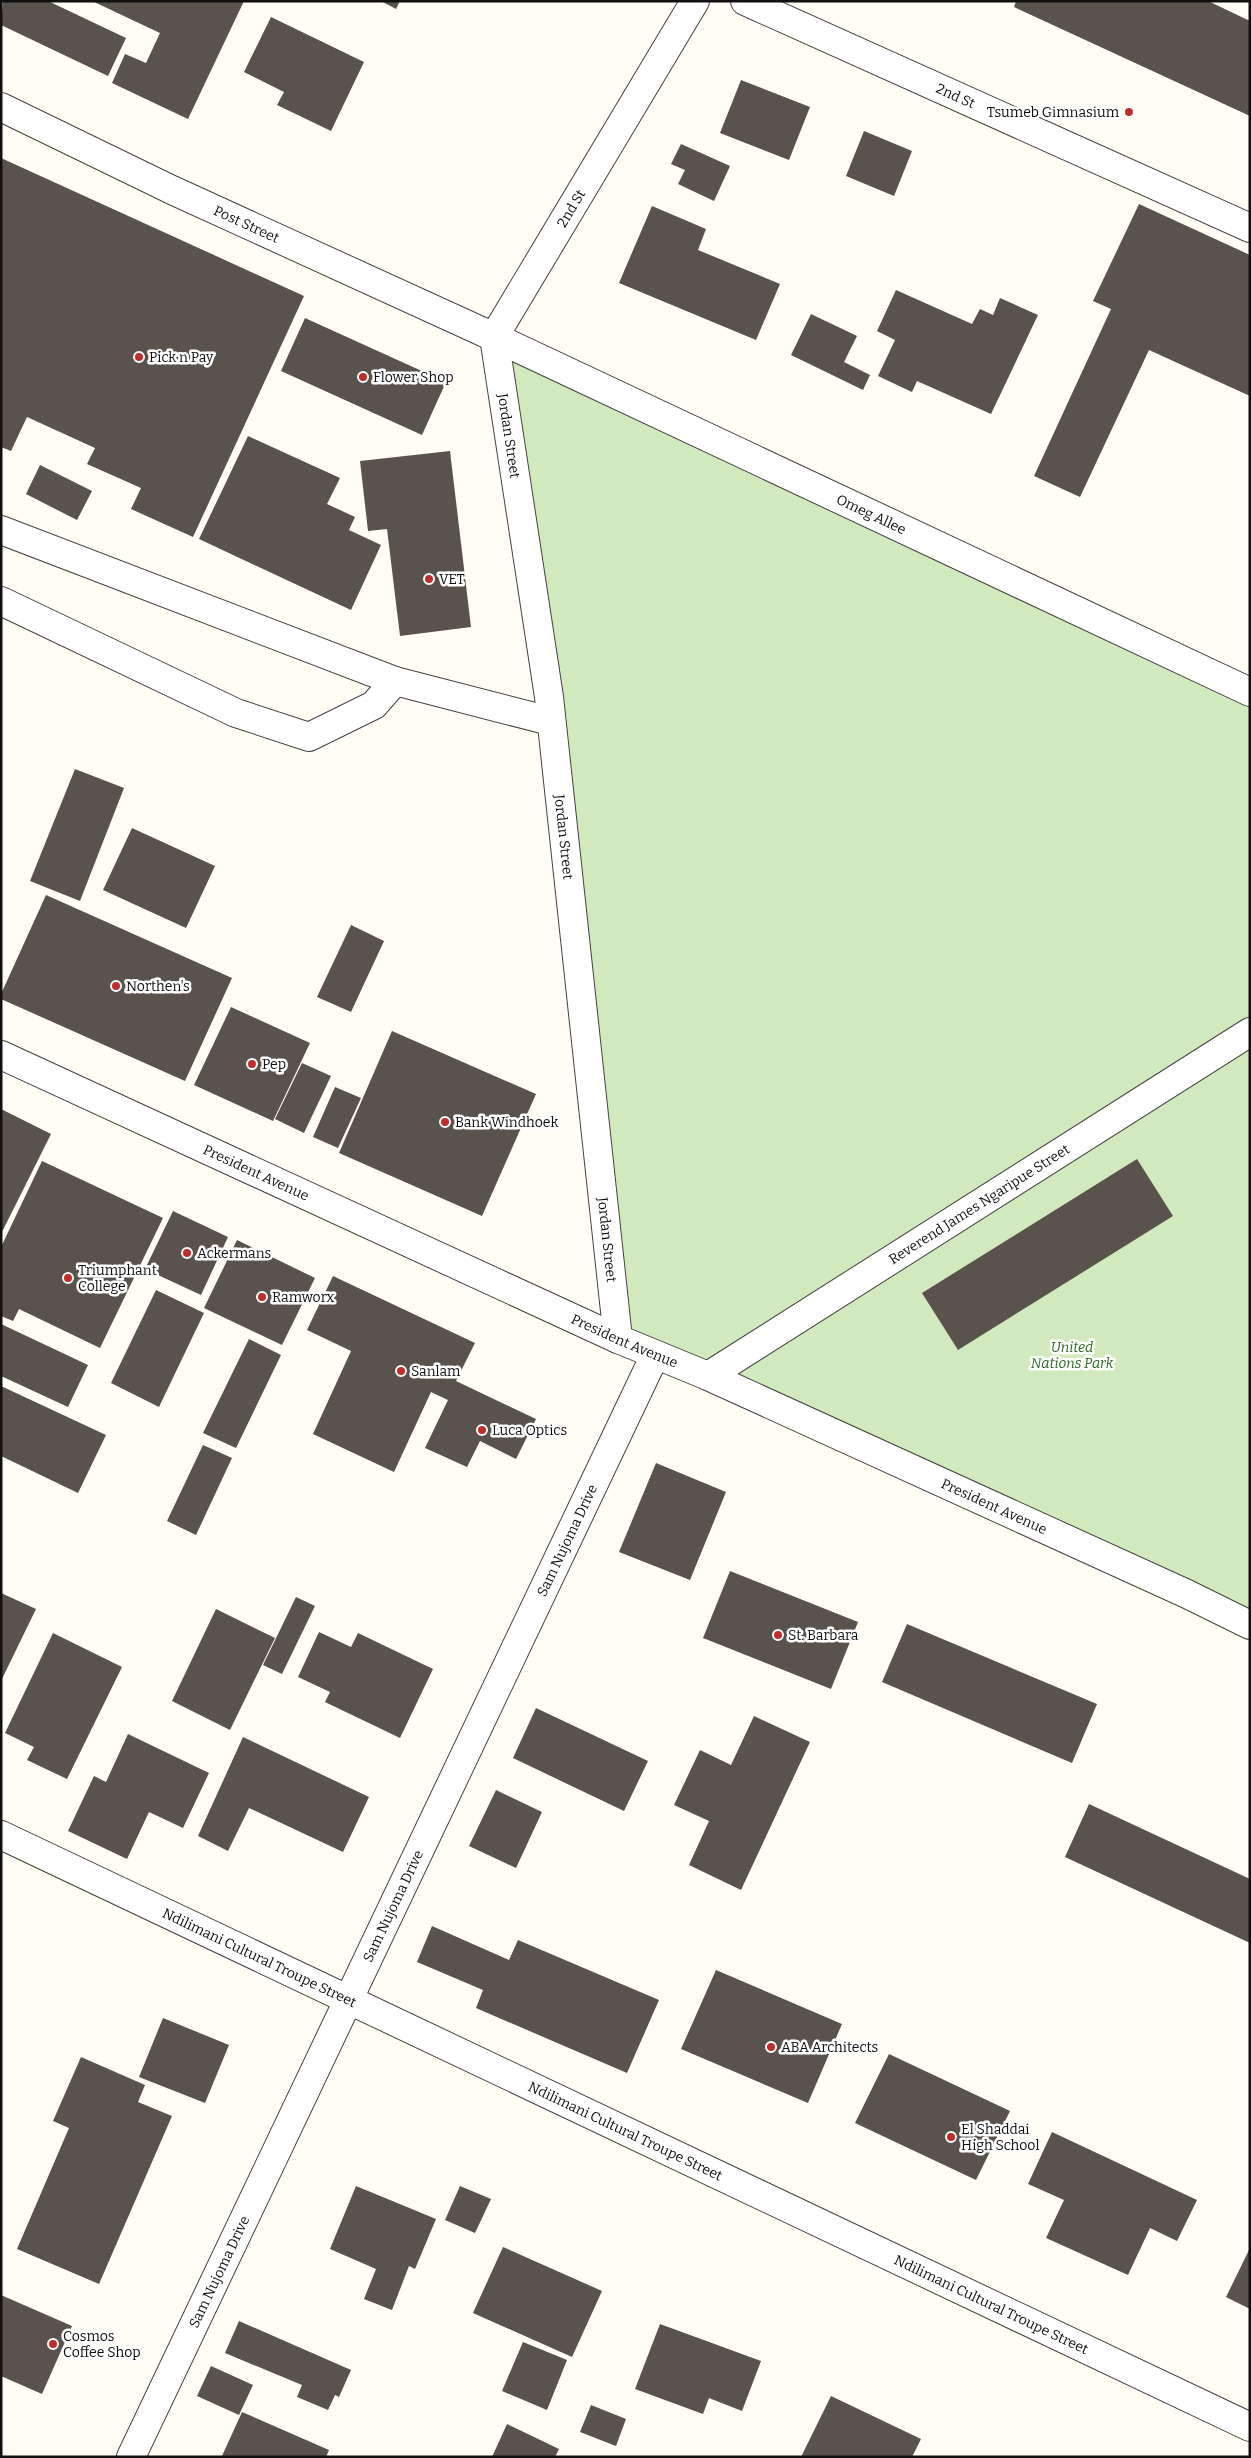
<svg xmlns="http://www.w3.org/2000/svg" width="1251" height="2458" viewBox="0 0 1251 2458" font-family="Bitter,serif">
  <rect width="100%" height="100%" fill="#fffdf4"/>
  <path fill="#d1e9bd" d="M 494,337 L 1250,692 L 1250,1635 L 618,1339 Z"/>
  <path fill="#59524d" d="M 3,1 L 48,1 L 126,38 L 108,76 L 1,25 Z
    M 92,1 L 244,1 L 188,119 L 112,83 L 125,54 L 146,63 L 160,33 Z
    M 381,1 L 400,1 L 396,9 Z
    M 1016,1 L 1208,1 L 1250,21 L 1250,116 L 1014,7 Z
    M 271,17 L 364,62 L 331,131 L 277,105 L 284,92 L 244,72 Z
    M 741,80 L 810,107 L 789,160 L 720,133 Z
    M 864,131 L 912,151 L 894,196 L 846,176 Z
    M 681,144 L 730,166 L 714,201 L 678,184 L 685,170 L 671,164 Z
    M 1,158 L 304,296 L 193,537 L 131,509 L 141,488 L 87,464 L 95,448 L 27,417 L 11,451 L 1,447 Z
    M 1139,204 L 1250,255 L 1250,396 L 1149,350 L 1080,497 L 1034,476 L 1111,309 L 1093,301 Z
    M 652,206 L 706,229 L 698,250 L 780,284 L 756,340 L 619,283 Z
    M 896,290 L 972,324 L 980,309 L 993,315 L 1000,298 L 1038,315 L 991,414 L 917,381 L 912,392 L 878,376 L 895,340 L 877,331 Z
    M 811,314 L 857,336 L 844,362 L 870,375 L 863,390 L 791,355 Z
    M 305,318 L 446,382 L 422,435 L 281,371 Z
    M 248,436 L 340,478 L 327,504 L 355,517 L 349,530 L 381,545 L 351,610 L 199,539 Z
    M 450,451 L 471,627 L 400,636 L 387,529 L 368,531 L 360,461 Z
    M 40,465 L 92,491 L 77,520 L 26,494 Z
    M 75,769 L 124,788 L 80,901 L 30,881 Z
    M 132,828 L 215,866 L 186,928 L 103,890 Z
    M 46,895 L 232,978 L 185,1081 L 1,999 L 1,994 Z
    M 351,925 L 384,941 L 351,1012 L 317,997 Z
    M 231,1007 L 310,1043 L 273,1121 L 194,1085 Z
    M 392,1031 L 536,1094 L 482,1216 L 339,1153 Z
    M 302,1063 L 331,1076 L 304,1133 L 275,1119 Z
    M 335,1087 L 361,1098 L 338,1148 L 313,1137 Z
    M 1,1109 L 51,1134 L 1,1234 Z
    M 1137,1159 L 1173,1216 L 958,1350 L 922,1293 Z
    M 42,1161 L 163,1218 L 100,1348 L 19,1309 L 13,1321 L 1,1316 L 1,1247 Z
    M 173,1211 L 228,1237 L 201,1295 L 145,1269 Z
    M 237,1240 L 315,1278 L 282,1345 L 204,1308 Z
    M 333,1276 L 475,1343 L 456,1381 L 536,1419 L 516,1459 L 480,1441 L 467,1467 L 425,1448 L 448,1400 L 431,1392 L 394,1472 L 313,1434 L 351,1351 L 307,1330 Z
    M 156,1290 L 204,1313 L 159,1407 L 111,1383 Z
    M 1,1324 L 88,1365 L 68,1407 L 1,1376 Z
    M 249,1339 L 281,1355 L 236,1448 L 203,1433 Z
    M 1,1386 L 106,1435 L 78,1493 L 1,1456 Z
    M 203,1445 L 232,1458 L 196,1535 L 167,1521 Z
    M 656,1463 L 726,1492 L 690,1580 L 619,1552 Z
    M 730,1571 L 858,1622 L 831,1689 L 703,1638 Z
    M 1,1593 L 36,1609 L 1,1681 Z
    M 296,1597 L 315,1606 L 282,1674 L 263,1665 Z
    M 216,1609 L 275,1638 L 230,1730 L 172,1701 Z
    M 907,1624 L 1097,1704 L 1072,1763 L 882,1682 Z
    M 319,1632 L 351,1647 L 358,1633 L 433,1669 L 400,1738 L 325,1702 L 330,1692 L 298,1677 Z
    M 53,1633 L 122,1667 L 67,1779 L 27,1760 L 34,1747 L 5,1733 Z
    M 536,1708 L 648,1761 L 624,1811 L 513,1758 Z
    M 754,1716 L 810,1742 L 741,1890 L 689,1865 L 709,1821 L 674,1805 L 700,1750 L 731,1765 Z
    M 128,1734 L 209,1773 L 183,1828 L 149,1812 L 127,1859 L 68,1831 L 94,1776 L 106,1782 Z
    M 243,1737 L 369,1797 L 343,1852 L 249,1808 L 228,1851 L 198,1836 Z
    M 496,1790 L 542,1812 L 516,1868 L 469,1846 Z
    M 1089,1804 L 1250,1879 L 1250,1943 L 1065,1857 Z
    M 432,1926 L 509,1960 L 518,1940 L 659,2000 L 627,2073 L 476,2008 L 483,1990 L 417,1962 Z
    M 716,1970 L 842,2024 L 808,2103 L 681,2049 Z
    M 163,2018 L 229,2045 L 205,2103 L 139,2077 Z
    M 889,2054 L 1010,2111 L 976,2180 L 855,2123 Z
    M 81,2057 L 145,2085 L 138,2102 L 172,2116 L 99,2284 L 17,2249 L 69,2128 L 53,2121 Z
    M 1052,2132 L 1197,2200 L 1177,2241 L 1150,2228 L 1128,2275 L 1046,2238 L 1064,2200 L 1028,2184 Z
    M 356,2186 L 436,2219 L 415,2269 L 409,2266 L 392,2310 L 364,2299 L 376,2269 L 330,2249 Z
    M 460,2186 L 491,2199 L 475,2233 L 445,2220 Z
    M 503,2247 L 602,2291 L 572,2357 L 473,2313 Z
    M 1250,2248 L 1250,2309 L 1226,2297 Z
    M 1,2295 L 72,2326 L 42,2394 L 1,2376 Z
    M 239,2321 L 351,2370 L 339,2397 L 335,2395 L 328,2410 L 297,2397 L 302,2385 L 225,2353 Z
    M 660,2324 L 761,2361 L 742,2411 L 709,2398 L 703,2414 L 635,2389 Z
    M 523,2342 L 567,2360 L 547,2410 L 502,2391 Z
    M 211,2366 L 253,2385 L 239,2415 L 197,2396 Z
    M 831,2396 L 921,2439 L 912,2457 L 801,2457 Z
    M 591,2405 L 626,2419 L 616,2446 L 580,2432 Z
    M 242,2412 L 329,2450 L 326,2457 L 222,2456 Z
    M 507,2424 L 559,2449 L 555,2457 L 492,2457 Z"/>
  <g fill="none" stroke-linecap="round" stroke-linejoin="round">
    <g stroke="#434343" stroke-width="30">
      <g id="minor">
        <path id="s1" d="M 745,1 L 1250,228"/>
        <path id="s2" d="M 1,107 L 172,190 L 494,337 L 1250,692"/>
        <path id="s3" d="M 494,337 L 549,697 L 618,1339"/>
        <path id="s4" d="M 494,337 L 695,1"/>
        <path d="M 1,530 L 395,681 L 550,721"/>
        <path d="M 1,601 L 236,713 L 309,737 L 374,705 L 395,681"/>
        <path id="s5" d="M 1,1055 L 618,1339 L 708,1376 L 1187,1594 L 1250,1625"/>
        <path id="s6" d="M 708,1376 L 1250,1032"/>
        <path id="s7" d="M 1,1835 L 1250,2427"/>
        <path id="s8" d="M 131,2457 L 655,1355"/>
      </g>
    </g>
    <use href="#minor" stroke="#fff" stroke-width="28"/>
  </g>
  <g fill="#bf2e2a" stroke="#fff" stroke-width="2">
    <circle cx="1129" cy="112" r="5"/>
    <circle cx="139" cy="357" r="5"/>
    <circle cx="363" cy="377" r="5"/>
    <circle cx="429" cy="579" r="5"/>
    <circle cx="116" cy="986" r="5"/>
    <circle cx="252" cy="1064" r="5"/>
    <circle cx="445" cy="1122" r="5"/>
    <circle cx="187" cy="1253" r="5"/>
    <circle cx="68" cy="1278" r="5"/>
    <circle cx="262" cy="1297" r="5"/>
    <circle cx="401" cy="1371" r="5"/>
    <circle cx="482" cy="1430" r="5"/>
    <circle cx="778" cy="1635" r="5"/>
    <circle cx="771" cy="2047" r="5"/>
    <circle cx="951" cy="2137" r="5"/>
    <circle cx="53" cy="2344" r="5"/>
  </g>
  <g text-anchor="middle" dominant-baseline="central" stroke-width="5" stroke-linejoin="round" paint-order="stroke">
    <g font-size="14" fill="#101010" stroke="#fff">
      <text stroke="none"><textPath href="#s1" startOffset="231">2nd St</textPath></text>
      <text stroke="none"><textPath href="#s4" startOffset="150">2nd St</textPath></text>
      <text stroke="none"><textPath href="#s2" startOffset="272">Post Street</textPath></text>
      <text stroke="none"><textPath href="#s3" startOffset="100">Jordan Street</textPath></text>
      <text stroke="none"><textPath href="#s2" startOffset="961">Omeg Allee</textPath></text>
      <text stroke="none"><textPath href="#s3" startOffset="505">Jordan Street</textPath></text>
      <text stroke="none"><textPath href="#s5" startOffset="281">President Avenue</textPath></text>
      <text stroke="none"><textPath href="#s6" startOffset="321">Reverend James Ngaripue Street</textPath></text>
      <text stroke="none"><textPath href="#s3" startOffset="910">Jordan Street</textPath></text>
      <text stroke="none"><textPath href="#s5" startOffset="686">President Avenue</textPath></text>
      <text stroke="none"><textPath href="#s5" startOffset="1091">President Avenue</textPath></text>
      <text stroke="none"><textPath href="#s8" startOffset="1015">Sam Nujoma Drive</textPath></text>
      <text stroke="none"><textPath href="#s8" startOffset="610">Sam Nujoma Drive</textPath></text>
      <text stroke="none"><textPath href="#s7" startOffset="286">Ndilimani Cultural Troupe Street</textPath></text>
      <text stroke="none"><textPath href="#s7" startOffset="691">Ndilimani Cultural Troupe Street</textPath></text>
      <text stroke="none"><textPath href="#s8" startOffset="205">Sam Nujoma Drive</textPath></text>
      <text stroke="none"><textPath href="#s7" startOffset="1096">Ndilimani Cultural Troupe Street</textPath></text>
    </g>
    <g font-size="14" fill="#101010" stroke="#fff" text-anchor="start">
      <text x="1119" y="112" text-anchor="end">Tsumeb Gimnasium</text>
      <text x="149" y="357">Pick n Pay</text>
      <text x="373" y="377">Flower Shop</text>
      <text x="439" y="579">VET</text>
      <text x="126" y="986">Northen's</text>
      <text x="262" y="1064">Pep</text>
      <text x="455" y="1122">Bank Windhoek</text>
      <text x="197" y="1253">Ackermans</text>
      <text x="78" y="1270">Triumphant<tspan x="78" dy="16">College</tspan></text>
      <text x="272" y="1297">Ramworx</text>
      <text x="411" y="1371">Sanlam</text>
      <text x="492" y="1430">Luca Optics</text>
      <text x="788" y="1635">St. Barbara</text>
      <text x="781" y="2047">ABA Architects</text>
      <text x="961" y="2129">El Shaddai<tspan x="961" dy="16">High School</tspan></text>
      <text x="63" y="2336">Cosmos<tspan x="63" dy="16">Coffee Shop</tspan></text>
    </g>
    <g font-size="14" font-style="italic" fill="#2a6821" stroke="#fff">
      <text x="1072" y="1347">United<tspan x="1072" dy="16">Nations Park</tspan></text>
    </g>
  </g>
  <rect width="1251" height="2458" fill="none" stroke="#101010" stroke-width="5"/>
</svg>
